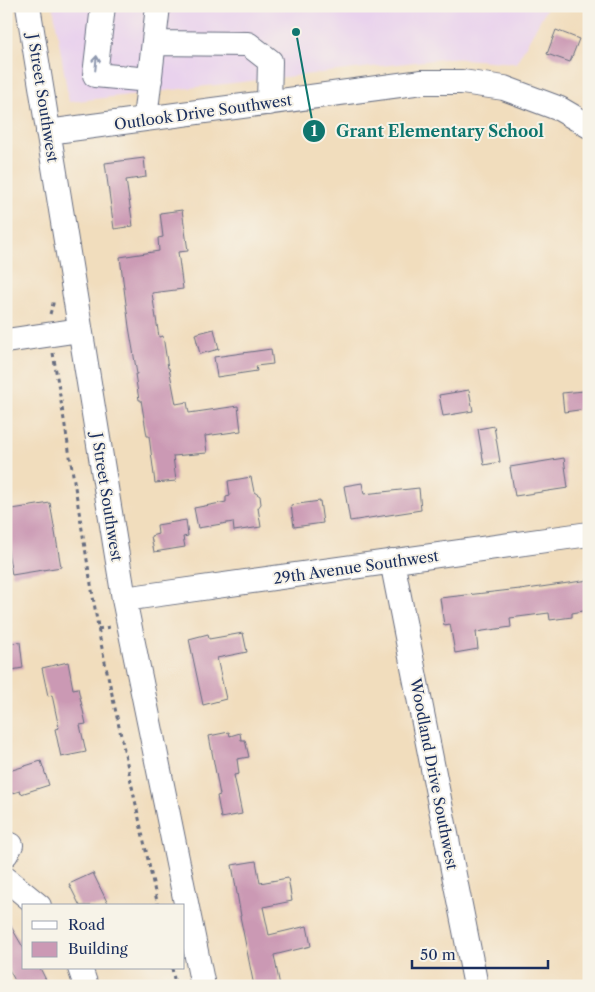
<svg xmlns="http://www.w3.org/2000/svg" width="595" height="992" viewBox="0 0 595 992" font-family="'Libre Caslon Text',serif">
  <rect width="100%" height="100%" fill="#f7f3e8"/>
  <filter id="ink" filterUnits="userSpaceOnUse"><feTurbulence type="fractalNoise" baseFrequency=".02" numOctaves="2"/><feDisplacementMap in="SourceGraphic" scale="10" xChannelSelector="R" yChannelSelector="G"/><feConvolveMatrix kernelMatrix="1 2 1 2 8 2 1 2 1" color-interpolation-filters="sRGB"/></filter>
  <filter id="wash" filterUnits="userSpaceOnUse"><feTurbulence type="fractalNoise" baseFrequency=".0096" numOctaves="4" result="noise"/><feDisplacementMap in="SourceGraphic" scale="20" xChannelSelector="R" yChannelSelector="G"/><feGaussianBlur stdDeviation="1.12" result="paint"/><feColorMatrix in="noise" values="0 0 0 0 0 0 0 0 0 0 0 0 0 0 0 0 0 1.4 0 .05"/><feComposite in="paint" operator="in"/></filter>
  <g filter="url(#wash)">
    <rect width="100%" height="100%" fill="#f1ddbd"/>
    <path fill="#e9d2ed" d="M 53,6 L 548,6 L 516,63 L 450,58 L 69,102 Z"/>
    <g id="blocks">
      <path fill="#cb99b4" d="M 556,30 L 579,39 L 570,62 L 547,54 Z
        M 144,158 L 146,177 L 126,180 L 133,226 L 114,229 L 105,163 Z
        M 182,210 L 188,251 L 178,252 L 183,289 L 152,293 L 159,337 L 163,336 L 168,368 L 169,368 L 176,404 L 187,402 L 189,413 L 238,406 L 241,431 L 205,436 L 207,453 L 173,456 L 176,481 L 155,483 L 149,436 L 147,436 L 141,400 L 139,400 L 135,374 L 137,374 L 129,327 L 120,257 L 159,251 L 158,238 L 163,237 L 160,213 Z
        M 214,329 L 219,349 L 200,354 L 195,334 Z
        M 271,349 L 273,364 L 256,366 L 257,371 L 217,377 L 214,357 Z
        M 469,390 L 473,411 L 443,416 L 439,395 Z
        M 584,391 L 586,409 L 564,412 L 562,393 Z
        M 494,426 L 500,462 L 484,465 L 478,429 Z
        M 564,458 L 568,488 L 515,496 L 510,467 Z
        M 251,477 L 254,492 L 260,496 L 261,504 L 258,508 L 261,527 L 234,531 L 233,522 L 198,528 L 194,508 L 226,502 L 226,497 L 230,496 L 228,481 Z
        M 362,483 L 364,494 L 419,488 L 421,510 L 350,521 L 344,486 Z
        M 320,501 L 323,523 L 294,527 L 291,505 Z
        M 50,503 L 61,567 L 12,575 L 6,539 L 6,510 Z
        M 186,520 L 188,536 L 183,537 L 185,547 L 154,552 L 151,536 L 158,534 L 157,525 Z
        M 589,580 L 589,610 L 572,613 L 572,617 L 550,620 L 549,613 L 510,618 L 511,627 L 476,632 L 478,649 L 455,653 L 450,624 L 444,625 L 440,598 L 520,589 L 520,590 Z
        M 243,633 L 247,652 L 217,658 L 226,699 L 203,705 L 189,639 L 208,634 L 209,639 Z
        M 20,642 L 23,668 L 6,671 L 6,644 Z
        M 68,662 L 73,689 L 78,688 L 86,724 L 80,725 L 86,752 L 61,757 L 55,729 L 59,728 L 52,695 L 48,696 L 42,668 Z
        M 229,732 L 230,736 L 240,733 L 241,740 L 245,740 L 249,757 L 237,759 L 239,774 L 234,775 L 242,814 L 221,818 L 217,796 L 220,795 L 209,736 Z
        M 41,761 L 49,785 L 21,794 L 20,791 L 6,795 L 6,772 Z
        M 256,861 L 260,883 L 288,878 L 292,901 L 263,907 L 269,935 L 307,926 L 311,946 L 274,955 L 280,986 L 254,986 L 240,916 L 241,916 L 232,865 Z
        M 93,873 L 109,906 L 80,906 L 69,884 Z
        M 6,918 L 24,949 L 24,968 L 40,968 L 46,980 L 37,986 L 18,986 L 6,964 Z"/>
    </g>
  </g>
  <g filter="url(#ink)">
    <use href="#blocks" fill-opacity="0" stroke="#666c7f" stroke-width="1"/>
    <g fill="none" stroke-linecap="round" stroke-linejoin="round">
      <g stroke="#666c7f" stroke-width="26">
        <path id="minor" d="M 28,6 L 124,599 L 203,986
          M 103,6 L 95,75 L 150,80
          M 154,43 L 248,44 L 270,61 L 269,103
          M 145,119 L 158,6
          M 48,132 L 422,82 L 462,82 L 504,88 L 560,109 L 589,126
          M 6,341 L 80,330
          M 392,561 L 476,986
          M 124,599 L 589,534
          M 6,854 L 11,845
          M 6,879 L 39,906
          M 80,968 L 86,986"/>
      </g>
      <path stroke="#666c7f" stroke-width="3" stroke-dasharray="4 4" stroke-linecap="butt" d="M 50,314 L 53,304 L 53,301
        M 53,353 L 100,639 L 158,906
        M 98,629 L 110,627
        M 172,968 L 174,979"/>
      <use href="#minor" stroke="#fff" stroke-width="24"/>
    </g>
    <defs><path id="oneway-shaft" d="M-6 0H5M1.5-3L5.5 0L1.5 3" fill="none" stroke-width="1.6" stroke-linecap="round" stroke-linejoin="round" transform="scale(1.25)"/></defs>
    <use stroke="#8d97ae" href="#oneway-shaft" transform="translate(96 63) rotate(-84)"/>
  </g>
  <g text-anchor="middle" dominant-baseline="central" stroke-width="4" stroke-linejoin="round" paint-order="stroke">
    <g font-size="15" fill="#1b2f5e" stroke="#f7f3e8">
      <text transform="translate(43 98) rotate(81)">J Street Southwest</text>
      <text transform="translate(203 112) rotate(-8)">Outlook Drive Southwest</text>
      <text transform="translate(107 497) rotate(81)">J Street Southwest</text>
      <text transform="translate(356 567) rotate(-8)">29th Avenue Southwest</text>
      <text transform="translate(434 774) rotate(79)">Woodland Drive Southwest</text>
    </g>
  </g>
  <path fill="none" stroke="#0f766e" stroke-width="2" d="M296 32L314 131"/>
  <g fill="#0f766e" stroke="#f7f3e8" stroke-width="2">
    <circle cx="296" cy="32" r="5"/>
    <circle cx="314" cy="131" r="12"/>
  </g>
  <g font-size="15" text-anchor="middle" font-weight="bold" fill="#fff">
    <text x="314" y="136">1</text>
  </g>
  <g font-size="16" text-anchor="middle" font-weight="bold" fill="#0f766e" stroke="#f7f3e8" stroke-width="4" stroke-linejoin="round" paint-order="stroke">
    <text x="440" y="137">Grant Elementary School</text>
  </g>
  <rect width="595" height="992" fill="none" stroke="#f7f3e8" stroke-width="25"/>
  <rect x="22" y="904" width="162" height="65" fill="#f7f3e8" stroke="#9fa5b1"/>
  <rect x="32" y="921" width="25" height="8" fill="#ffffff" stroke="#9fa5b1"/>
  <text x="68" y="930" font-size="15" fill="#1b2f5e">Road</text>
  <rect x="32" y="942" width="25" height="15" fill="#cb99b4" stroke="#9fa5b1"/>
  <text x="68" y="954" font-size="15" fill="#1b2f5e">Building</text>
  <path d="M412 960v8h136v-8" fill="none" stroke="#1b2f5e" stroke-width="2.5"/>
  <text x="420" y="960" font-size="15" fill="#1b2f5e" stroke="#f7f3e8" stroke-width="4" paint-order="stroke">50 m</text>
</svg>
